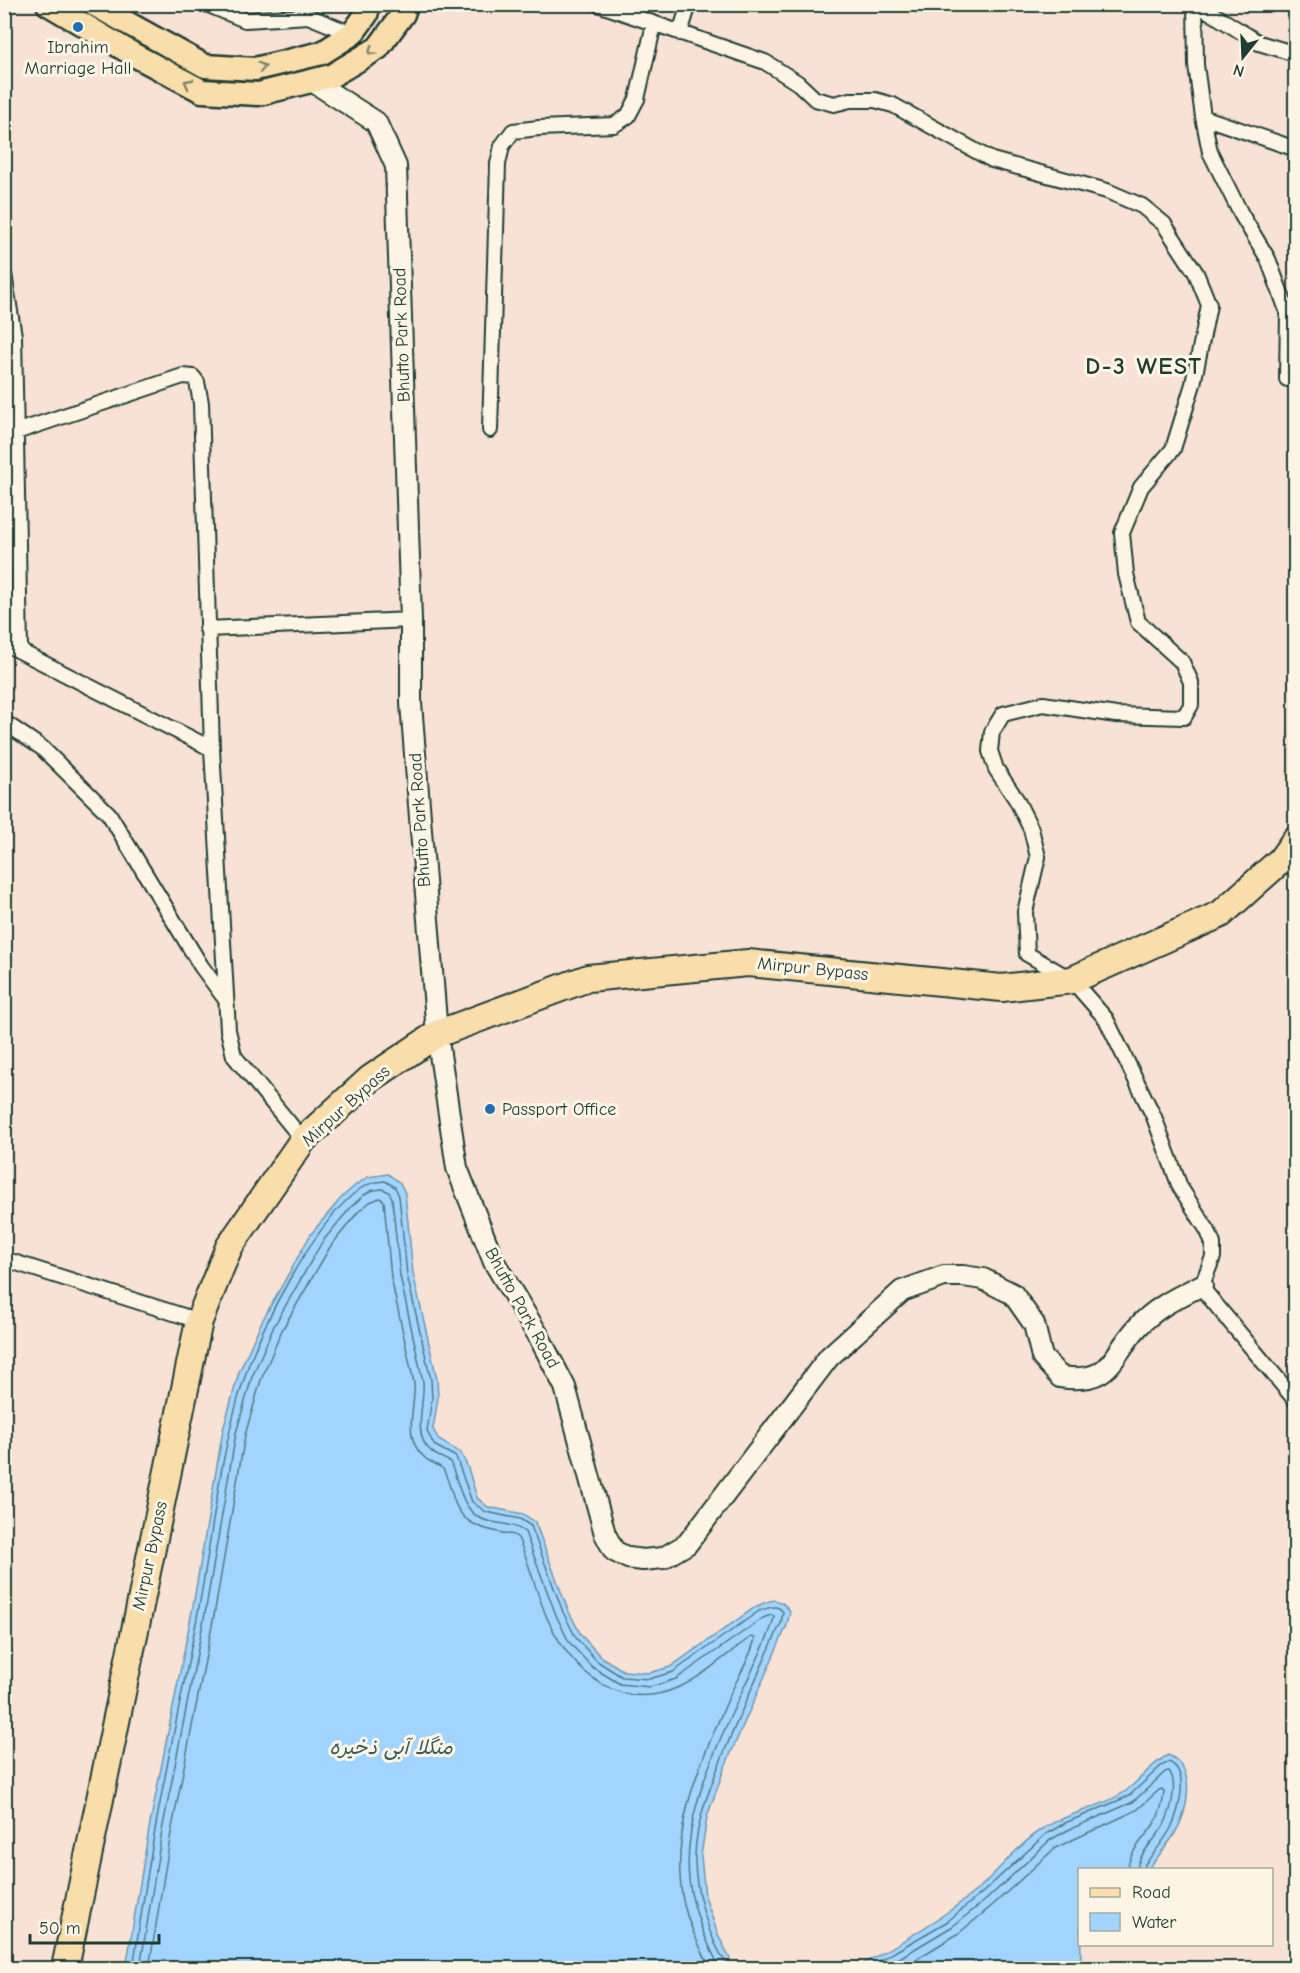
<svg xmlns="http://www.w3.org/2000/svg" width="1300" height="1973" viewBox="0 0 1300 1973" font-family="'Comic Neue','Playpen Sans Arabic',sans-serif">
  <rect width="100%" height="100%" fill="#f8e1d5"/>
  <filter id="ink" filterUnits="userSpaceOnUse"><feTurbulence type="fractalNoise" baseFrequency=".0167" numOctaves="2"/><feDisplacementMap in="SourceGraphic" scale="12" xChannelSelector="R" yChannelSelector="G"/><feConvolveMatrix kernelMatrix="1 2 1 2 8 2 1 2 1" color-interpolation-filters="sRGB"/></filter>
  <g filter="url(#ink)">
    <path fill="#a1d4fe" stroke="#6d98ad" stroke-width="1.5" d="M 388,1174 L 400,1183 L 405,1193 L 413,1273 L 437,1379 L 438,1398 L 433,1429 L 439,1440 L 461,1453 L 468,1468 L 477,1498 L 488,1507 L 523,1514 L 535,1522 L 568,1610 L 581,1635 L 601,1657 L 624,1671 L 649,1673 L 670,1667 L 757,1606 C 773,1599 778,1596 790,1611 L 787,1625 L 724,1769 L 707,1817 L 701,1856 L 705,1896 L 717,1932 L 732,1963 L 737,1968 L 126,1968 L 149,1829 L 193,1606 L 223,1430 L 239,1372 L 262,1321 L 311,1234 L 342,1197 L 357,1184 L 368,1177 Z
      M 1168,1755 C 1198,1768 1188,1812 1174,1835 C 1166,1847 1157,1858 1148,1869 L 1080,1870 L 1081,1968 L 855,1968 C 898,1945 939,1921 977,1890 C 999,1870 1019,1844 1044,1828 C 1069,1812 1102,1808 1127,1790 C 1141,1779 1151,1764 1168,1755 Z"/>
    <g fill="none" stroke-linecap="round" stroke-linejoin="round">
      <path stroke="#537985" stroke-width="1.5" d="M 133,1968 C 140,1922 147,1876 155,1830 C 168,1755 185,1682 199,1607 C 213,1530 220,1451 245,1376 C 261,1325 316,1220 360,1189 C 368,1183 376,1182 385,1181 L 395,1187 L 399,1196 L 407,1275 L 431,1380 L 432,1398 L 427,1431 L 434,1445 L 456,1457 L 472,1502 L 486,1512 L 520,1519 L 531,1526 L 563,1612 L 576,1638 L 597,1661 L 622,1677 L 649,1679 L 673,1672 L 759,1611 C 768,1608 777,1603 783,1612 L 781,1623 C 762,1665 743,1707 725,1750 C 712,1783 696,1819 695,1855 C 694,1890 709,1940 729,1968
        M 140,1968 L 162,1831 L 206,1608 L 236,1433 L 252,1377 L 274,1326 L 322,1242 L 352,1206 L 364,1195 L 373,1190 L 383,1189 L 389,1192 L 392,1198 L 400,1276 L 423,1382 C 425,1403 412,1435 430,1450 C 435,1456 444,1458 450,1462 C 460,1483 461,1515 488,1521 C 501,1524 514,1524 525,1532 L 556,1615 L 569,1642 L 592,1667 L 620,1684 L 650,1687 L 676,1679 L 763,1618 L 771,1615 L 774,1616 C 773,1632 751,1671 744,1687 C 715,1750 674,1831 693,1901 C 699,1925 709,1947 720,1968
        M 149,1968 L 171,1833 L 215,1610 L 245,1435 L 261,1380 L 282,1330 L 330,1247 L 358,1212 L 370,1202 L 380,1198 L 384,1201 L 391,1278 L 414,1383 C 416,1408 402,1436 423,1456 C 428,1462 437,1464 443,1469 C 449,1480 451,1493 456,1505 C 465,1528 493,1531 514,1535 L 518,1538 C 530,1564 536,1593 548,1620 C 572,1672 620,1714 679,1687 C 705,1676 727,1653 751,1637 L 755,1638 C 751,1658 737,1678 729,1697 C 701,1762 669,1828 683,1900 C 688,1924 700,1947 710,1968
        M 867,1968 L 948,1921 L 982,1893 L 1046,1834 L 1065,1823 L 1129,1796 L 1161,1766 L 1169,1762 C 1191,1772 1178,1813 1171,1828 C 1164,1841 1154,1853 1145,1864 L 1144,1870
        M 883,1968 L 953,1926 L 987,1899 L 1050,1840 L 1068,1830 L 1133,1802 L 1165,1772 L 1169,1771 C 1174,1777 1174,1786 1173,1794 C 1172,1805 1169,1815 1164,1825 C 1156,1840 1138,1853 1137,1870
        M 902,1968 L 959,1933 L 993,1905 L 1055,1848 L 1137,1810 L 1159,1790 L 1162,1789 L 1164,1792 C 1163,1803 1160,1814 1154,1824 C 1145,1838 1128,1852 1128,1870"/>
      <g stroke="#1f3d34" stroke-width="18">
        <path id="street" d="M 206,4 L 245,20 L 308,16 L 352,34
          M 598,4 L 765,62 L 798,83 L 815,99 L 834,104 L 850,100 L 875,100 L 893,105 L 992,160 L 1107,191 L 1142,206 L 1164,224 L 1196,273 L 1209,305 L 1193,384 L 1173,449 L 1141,487 L 1122,533 L 1126,574 L 1138,622 L 1182,662 L 1191,682 L 1191,705 L 1184,717 L 1116,715 L 1043,704 L 1003,714 L 992,732 L 990,751 L 996,769 L 1016,799 L 1031,829 L 1038,857 L 1025,912 L 1027,954 L 1072,980 L 1106,1019 L 1154,1117 L 1180,1187 L 1208,1231 L 1213,1244 L 1213,1257 L 1202,1285 L 1206,1293 L 1296,1401
          M 1195,4 L 1196,65 L 1203,117 L 1210,152 L 1241,214 L 1268,259 L 1288,313 L 1287,379
          M 1197,4 L 1259,43 L 1296,54
          M 680,33 L 689,4
          M 1203,117 L 1296,149
          M 4,274 L 14,336 L 20,649
          M 490,430 L 498,164 L 502,146 L 513,131 L 539,128 L 614,125 L 628,116 L 637,99 L 654,24
          M 16,432 L 183,376 L 193,377 L 197,382 L 201,403 L 212,749 L 228,1030 L 234,1056 L 303,1140
          M 207,629 L 411,620
          M 4,643 L 212,749
          M 4,722 L 42,748 L 109,814 L 201,966 L 226,1000
          M 4,1259 L 199,1321"/>
      </g>
      <g stroke="#1f3d34" stroke-width="24">
        <path id="secondary" d="M 312,81 L 376,122 L 396,166 L 411,620 L 411,703 L 437,1034 L 457,1168 L 494,1262 L 538,1335 L 565,1387 L 605,1534 L 614,1551 L 628,1558 L 643,1560 L 663,1558 L 687,1544 L 829,1357 L 902,1291 L 944,1276 L 963,1276 L 983,1279 L 1013,1294 L 1034,1324 L 1042,1357 L 1060,1377 C 1111,1384 1109,1360 1136,1329 C 1154,1308 1178,1297 1202,1285"/>
      </g>
      <g stroke="#1f3d34" stroke-width="27">
        <path id="primary" d="M 48,4 L 136,56 L 202,91 L 259,94 L 331,76 L 378,48 L 403,14 L 406,4
          M 93,4 L 205,66 L 255,69 L 322,53 L 352,34 L 366,15 L 369,4"/>
      </g>
      <g stroke="#1f3d34" stroke-width="30">
        <path id="highway" d="M 65,1968 L 199,1321 L 229,1247 L 303,1140 L 370,1079 L 437,1034 L 588,978 L 748,963 L 1002,988 L 1072,980 L 1221,914 L 1281,860 L 1296,839"/>
      </g>
      <use href="#street" stroke="#fcf5e5" stroke-width="14"/>
      <use href="#secondary" stroke="#fcf5e5" stroke-width="20"/>
      <use href="#primary" stroke="#f9deab" stroke-width="22"/>
      <use href="#highway" stroke="#f9deab" stroke-width="26"/>
    </g>
    <defs><path id="oneway-chevron" d="M-2-3.5L2.5 0L-2 3.5" fill="none" stroke-width="1.6" stroke-linecap="round" stroke-linejoin="round" transform="scale(1.5)"/></defs>
    <g stroke="#81856a">
      <use href="#oneway-chevron" transform="translate(372 51) rotate(145)"/>
      <use href="#oneway-chevron" transform="translate(262 67) rotate(-11)"/>
      <use href="#oneway-chevron" transform="translate(188 83) rotate(-152)"/>
    </g>
  </g>
  <g fill="#1f6fb2" stroke="#fcf5e5" stroke-width="2">
    <circle cx="78" cy="27" r="6"/>
    <circle cx="490" cy="1109" r="6"/>
  </g>
  <g text-anchor="middle" dominant-baseline="central" stroke-width="6" stroke-linejoin="round" paint-order="stroke">
    <g font-size="18" fill="#1f3d34" stroke="#fcf5e5">
      <text x="78" y="47">Ibrahim<tspan x="78" dy="21">Marriage Hall</tspan></text>
      <text x="502" y="1109" text-anchor="start">Passport Office</text>
    </g>
    <g font-size="18" fill="#1f3d34" stroke="#fcf5e5">
      <text transform="translate(402 335) rotate(-92)">Bhutto Park Road</text>
      <text transform="translate(420 820) rotate(-94)">Bhutto Park Road</text>
      <text transform="translate(813 969) rotate(6)">Mirpur Bypass</text>
      <text transform="translate(346 1106) rotate(-42)">Mirpur Bypass</text>
      <text transform="translate(522 1308) rotate(61)">Bhutto Park Road</text>
      <text transform="translate(150 1556) rotate(-78)">Mirpur Bypass</text>
    </g>
    <g font-size="20" font-style="italic" fill="#395b5c" stroke="#fcf5e5">
      <text x="391" y="1747">منگلا آبی ذخیرہ</text>
    </g>
    <g font-size="24" font-weight="bold" letter-spacing="1.5" fill="#1f3d34" stroke="#fcf5e5">
      <text x="1144" y="366">D-3 WEST</text>
    </g>
  </g>
  <rect width="1300" height="1973" fill="none" stroke="#fcf5e5" stroke-width="24"/>
  <rect x="12" y="12" width="1276" height="1949" fill="none" stroke="#1f3d34" stroke-width="2" filter="url(#ink)"/>
  <rect x="1078" y="1868" width="195" height="78" fill="#fcf5e5" stroke="#a4ab9e" stroke-width="1.5"/>
  <rect x="1090" y="1888" width="30" height="9" fill="#f9deab" stroke="#a4ab9e" stroke-width="1.5"/>
  <text x="1132" y="1898" font-size="18" fill="#1f3d34">Road</text>
  <rect x="1090" y="1913" width="30" height="18" fill="#a1d4fe" stroke="#a4ab9e" stroke-width="1.5"/>
  <text x="1132" y="1928" font-size="18" fill="#1f3d34">Water</text>
  <g transform="translate(1243 57) rotate(198)" stroke="#fcf5e5" stroke-width="4.5" paint-order="stroke">
  <path d="M0-4.5L10 22L0 15L-10 22Z" fill="#1f3d34"/>
  <text y="-9" font-size="16" font-weight="bold" text-anchor="middle" fill="#1f3d34">N</text>
  </g>
  <path d="M30 1934v9h129v-9" fill="none" stroke="#1f3d34" stroke-width="3"/>
  <text x="39" y="1934" font-size="18" fill="#1f3d34" stroke="#fcf5e5" stroke-width="4.5" paint-order="stroke">50 m</text>
</svg>
